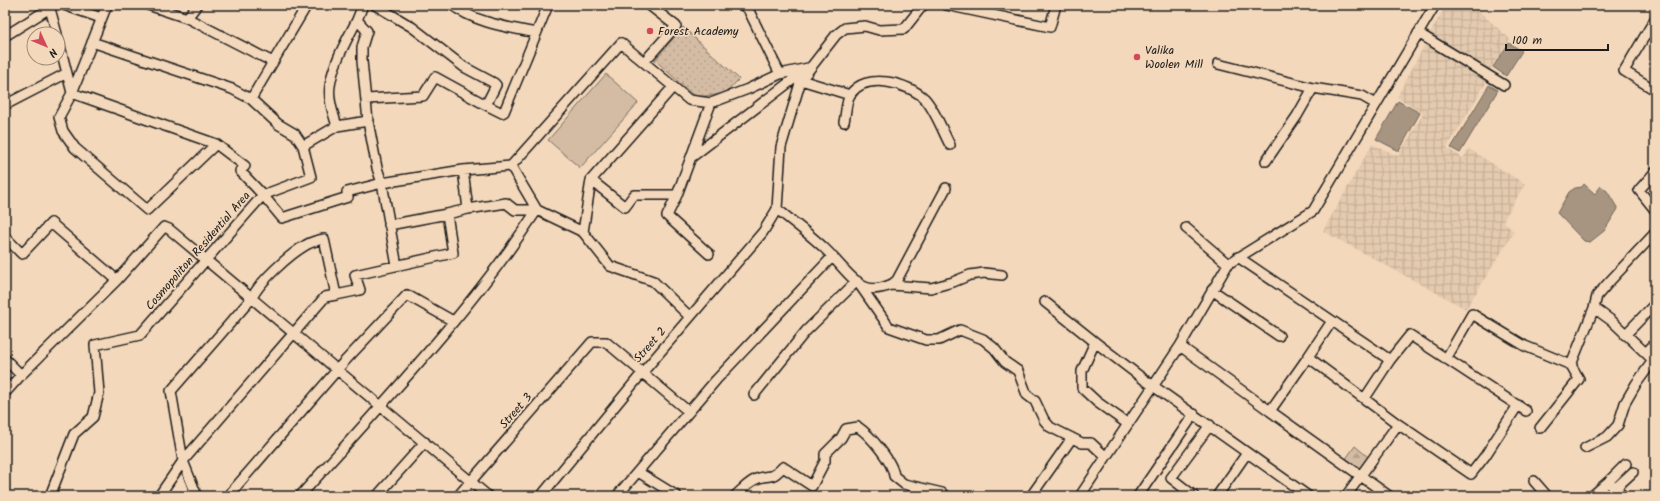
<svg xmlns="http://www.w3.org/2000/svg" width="1660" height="501" viewBox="0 0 1660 501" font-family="Kalam,sans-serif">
  <defs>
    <pattern id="industrial-grid" width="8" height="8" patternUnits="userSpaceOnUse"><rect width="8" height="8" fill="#e4caaf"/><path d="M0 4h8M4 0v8" fill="none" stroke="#c3ad96"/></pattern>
    <pattern id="grass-dots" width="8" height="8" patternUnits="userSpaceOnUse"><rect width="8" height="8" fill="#d4bca4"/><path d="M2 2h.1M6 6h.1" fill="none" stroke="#b5a18d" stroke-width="1.8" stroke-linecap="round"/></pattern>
    <pattern id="forest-firs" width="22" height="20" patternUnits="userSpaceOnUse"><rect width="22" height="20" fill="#d4bca4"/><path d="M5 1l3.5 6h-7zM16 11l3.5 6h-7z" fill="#b5a18d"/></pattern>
  </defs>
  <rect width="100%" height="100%" fill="#f4d8bb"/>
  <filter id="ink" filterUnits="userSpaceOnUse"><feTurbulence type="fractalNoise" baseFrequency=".025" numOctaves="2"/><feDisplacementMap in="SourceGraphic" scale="8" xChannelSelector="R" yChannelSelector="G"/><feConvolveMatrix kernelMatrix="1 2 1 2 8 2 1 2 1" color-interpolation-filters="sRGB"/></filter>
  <g filter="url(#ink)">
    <path fill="url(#industrial-grid)" d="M 1446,5 L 1472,5 L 1510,39 L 1488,73 L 1428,37 Z
      M 1427,40 L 1489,78 L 1447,148 L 1463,158 L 1469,149 L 1525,184 L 1503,221 L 1514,232 L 1466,309 L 1323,231 L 1372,144 L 1398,156 L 1423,114 L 1397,97 Z"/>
    <path fill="url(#grass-dots)" stroke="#786c60" d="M 683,27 L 739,79 L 725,94 L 695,97 L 655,60 Z"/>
    <path fill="url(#forest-firs)" stroke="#786c60" d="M 1355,446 L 1368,457 L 1359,469 L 1345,460 Z"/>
    <path fill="#d4bca4" stroke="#786c60" d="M 606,74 L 638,103 L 580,168 L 548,140 Z"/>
    <path fill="#a79582" stroke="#6f6559" d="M 1509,43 L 1522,51 L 1506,76 L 1493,67 Z
      M 1489,85 L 1498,90 L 1460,153 L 1451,148 Z
      M 1398,101 L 1420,113 L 1399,151 L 1376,139 Z
      M 1584,184 L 1595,194 L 1601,186 L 1607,191 L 1618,209 L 1604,231 L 1590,242 L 1584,241 L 1557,213 L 1569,192 L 1575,188 L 1582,187 Z"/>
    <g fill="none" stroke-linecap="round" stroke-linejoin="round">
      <g stroke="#1c1c1c" stroke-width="12">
        <path id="minor" d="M 49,5 L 57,34
          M 64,5 L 101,18
          M 148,5 L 187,18 L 273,62
          M 363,5 L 357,20 L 367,31 L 362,47 L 362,61 L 368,121 L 377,168 L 382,183 L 463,170 L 511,166 L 621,43 L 689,100 L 711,103 L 748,89 L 780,74 L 808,68 L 693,156
          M 375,5 L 412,27 L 464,67 L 494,83 L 496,85 L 486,105 L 502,113 L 504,112 L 548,5
          M 452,5 C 476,23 507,27 536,33
          M 742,5 L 748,9 L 780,74
          M 923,5 L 904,29 L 879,30 L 865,26 L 845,28 L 836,35 L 801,80 L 781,147 L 777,209 C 792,221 808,233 822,246 C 835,257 851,281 865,287 C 874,291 891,287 897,280 L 946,188
          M 946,5 L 1050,27 L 1056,5
          M 187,18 L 197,5
          M 1655,19 L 1624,71 L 1655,90
          M 1418,33 L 1504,85
          M 5,36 L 50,8
          M 58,38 L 72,93 L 59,117 L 63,131 L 75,148 L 147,210 L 216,144
          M 92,42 L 232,89 L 251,99 L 278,124 L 295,134 L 303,146 L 311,177 L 263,195 L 282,218 L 348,197 L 347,192 L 382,183 L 397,266
          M 644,62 L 676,26 L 649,5
          M 1218,64 L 1313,88 L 1362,96 L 1376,104
          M 801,80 L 850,95
          M 673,87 L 591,180 L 625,207 L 634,195 L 677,195 L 667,216 L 709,254
          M 251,99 L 307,5
          M 366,99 L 423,96 L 435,77 L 486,105
          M 5,105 L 67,73
          M 844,122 C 846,114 846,101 850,95 C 865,71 909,83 925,99 C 935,110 943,132 950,145
          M 337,126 L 368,121
          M 303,146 L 337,126 C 333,113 328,99 330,86 C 333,63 347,40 357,20
          M 1266,161 L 1297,116 L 1313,88
          M 511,166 L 537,210 L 583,232 L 610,266 L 653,281 L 690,317
          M 1655,172 L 1639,190 L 1655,210
          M 677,195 L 711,103
          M 389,225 L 447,214
          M 1186,228 L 1228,264
          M 583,232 L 591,180
          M 5,237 L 22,254 L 51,223 L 117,280
          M 1238,257 L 1390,360 L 1410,335 L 1526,411
          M 891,285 L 931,288 L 953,282 L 970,275 L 984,273 L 1002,275
          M 1212,290 L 1279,336
          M 1045,302 L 1095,342 L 1082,371 L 1082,388 L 1097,402 L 1128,424
          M 1594,308 L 1597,296 L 1609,282 L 1655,233
          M 1332,321 L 1308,357 L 1398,424 L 1346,496
          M 1625,335 L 1655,304
          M 1095,342 L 1142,378 L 1308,496
          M 1180,346 L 1270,411 L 1308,357
          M 1646,353 L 1655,343
          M 5,359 L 21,375 L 117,280 L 164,227 L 169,229 L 488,496
          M 1446,359 L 1472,314 L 1525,346 L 1571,365
          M 5,393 L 21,375
          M 754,395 L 806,331 L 857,281 L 889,327 L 926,340 L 939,340 L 960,330 L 983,339 L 994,348 L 1005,362 L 1018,371 L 1027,395 L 1035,401 L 1044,420 L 1050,427 L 1082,443 L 1091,443 L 1106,457
          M 1365,398 L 1390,360
          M 1270,411 L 1389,496
          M 1398,424 L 1471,474 L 1485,456 L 1518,405
          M 1540,428 L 1579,379 L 1571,365 L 1594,308 L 1612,321 L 1655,362
          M 1585,448 L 1607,437 L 1618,425 L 1625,403 L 1636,384 L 1652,362 L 1651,359
          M 638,472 L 677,496
          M 1534,481 L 1547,496
          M 1609,481 L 1626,464
          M 736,495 C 743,489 749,481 759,478 C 773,474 770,480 783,467 L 812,486 L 825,461 L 825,454 L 841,438 L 846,429 L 858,427 C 870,435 893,462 894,476 L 904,484 L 942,493 L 945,496
          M 50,496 L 74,434 L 93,417 L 99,393 L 95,345 L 140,335 L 263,195 L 240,171 L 245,166 L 216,144 L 72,93 L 107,5
          M 159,496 L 183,461 L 325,297 L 336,295
          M 197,496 L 183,461 L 171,391 L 252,298 C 259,282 290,254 306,245 C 311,242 318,240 324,239 L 336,295 L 360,290 L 355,275 L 453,253 L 447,214 L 468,209
          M 228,496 L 344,362 L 407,295 L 453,321
          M 300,496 C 382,404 469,313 537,210 L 515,210 L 506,203 L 468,209 L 463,170
          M 377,496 L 425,442
          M 458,496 L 592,342 L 606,342 L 689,412
          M 541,496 L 643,372 L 763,232 L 777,209
          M 617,496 L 716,380 L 833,256
          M 1031,496 L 1072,438
          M 1080,496 L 1180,346 L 1228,264 L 1313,211 L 1435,5
          M 1138,496 L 1194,414
          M 1194,496 L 1171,478 L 1210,425
          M 1217,496 L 1247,453
          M 1592,496 L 1609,481 L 1623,496
          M 1607,496 L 1633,472"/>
      </g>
      <use href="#minor" stroke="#f4d8bb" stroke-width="9"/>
    </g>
  </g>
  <g fill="#d1495b" stroke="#f4d8bb" stroke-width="1.5">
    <circle cx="650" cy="31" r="4"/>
    <circle cx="1137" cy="57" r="4"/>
  </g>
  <g text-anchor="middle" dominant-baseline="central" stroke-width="3.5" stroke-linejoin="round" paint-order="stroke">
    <g font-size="12" fill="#1c1c1c" stroke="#f4d8bb" text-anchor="start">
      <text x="658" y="31">Forest Academy</text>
      <text x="1145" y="50">Valika<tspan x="1145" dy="14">Woolen Mill</tspan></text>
    </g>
    <g font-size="12" fill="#1c1c1c" stroke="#f4d8bb">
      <text transform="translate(198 251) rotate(-49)">Cosmopoliton Residential Area</text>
      <text transform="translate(650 345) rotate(-49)">Street 2</text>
      <text transform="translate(516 411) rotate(-49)">Street 3</text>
    </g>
  </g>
  <rect width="1660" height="501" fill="none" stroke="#f4d8bb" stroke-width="20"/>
  <rect x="10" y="10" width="1640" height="481" fill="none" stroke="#1c1c1c" stroke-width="1.5" filter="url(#ink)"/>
  <g transform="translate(46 46) rotate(134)"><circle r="19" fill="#f4d8bb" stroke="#9e8d7b"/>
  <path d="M0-3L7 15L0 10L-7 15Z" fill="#d1495b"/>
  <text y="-6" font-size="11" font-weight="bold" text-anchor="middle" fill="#1c1c1c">N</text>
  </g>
  <path d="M1506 44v6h102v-6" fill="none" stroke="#1c1c1c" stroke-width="2"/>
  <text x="1512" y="44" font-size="12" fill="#1c1c1c" stroke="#f4d8bb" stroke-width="3" paint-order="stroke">100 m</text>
</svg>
